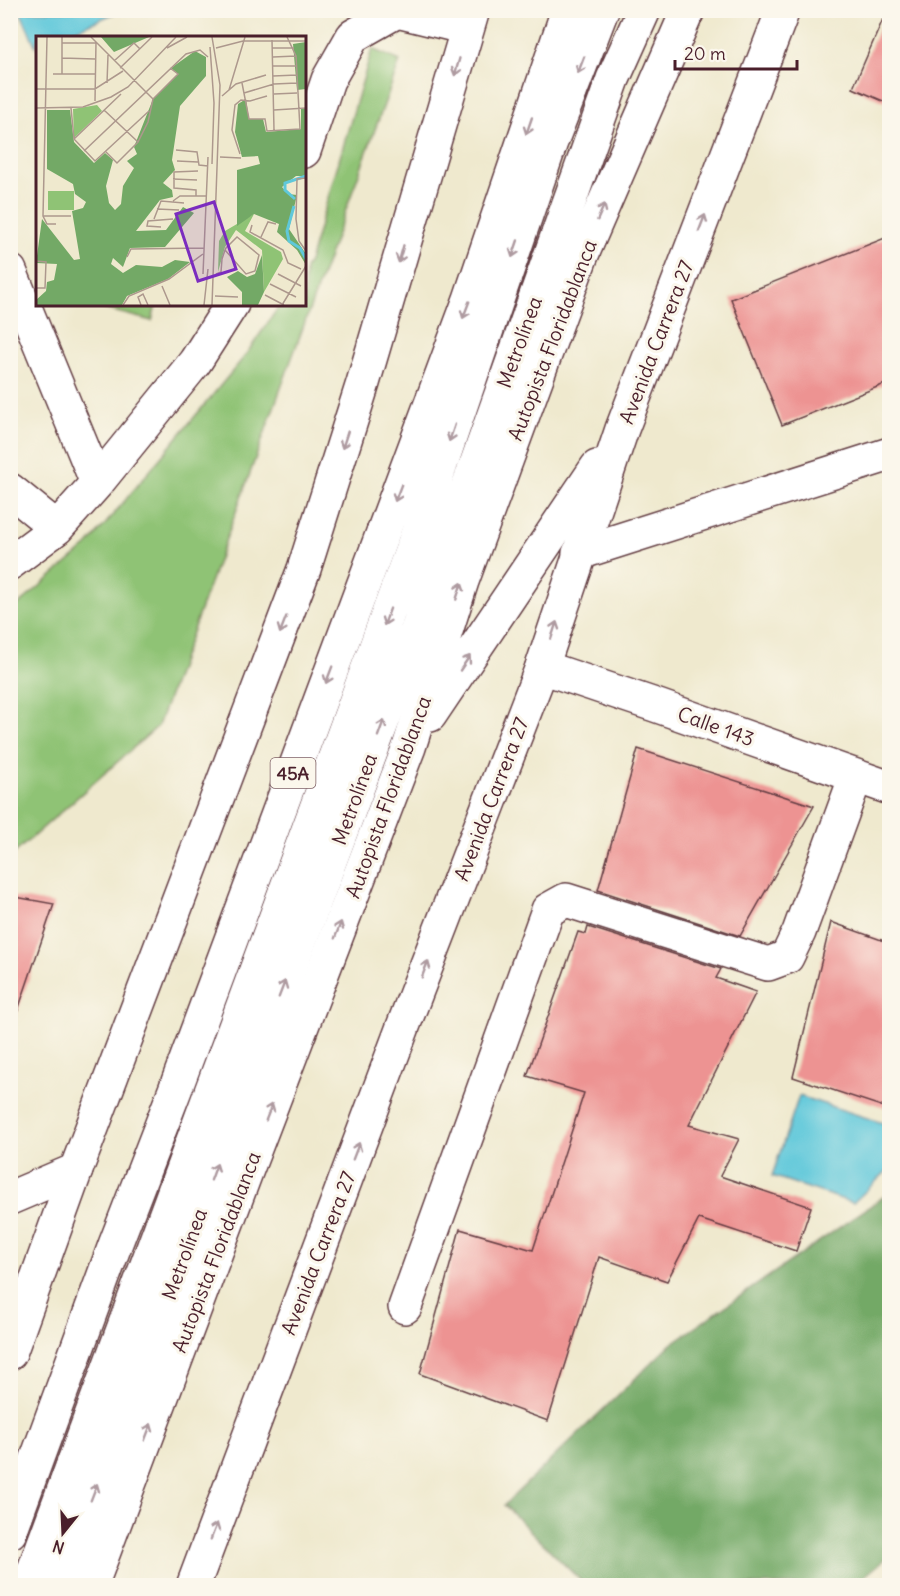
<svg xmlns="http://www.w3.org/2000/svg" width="900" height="1596" viewBox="0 0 900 1596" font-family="Delius,sans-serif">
  <rect width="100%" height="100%" fill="#fbf7ec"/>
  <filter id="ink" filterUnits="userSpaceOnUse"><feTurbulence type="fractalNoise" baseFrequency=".0167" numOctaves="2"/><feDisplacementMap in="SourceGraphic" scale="12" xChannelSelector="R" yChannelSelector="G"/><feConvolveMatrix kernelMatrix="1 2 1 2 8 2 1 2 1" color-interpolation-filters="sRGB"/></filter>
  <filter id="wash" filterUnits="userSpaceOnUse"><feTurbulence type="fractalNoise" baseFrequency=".008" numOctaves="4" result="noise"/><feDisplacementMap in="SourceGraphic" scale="24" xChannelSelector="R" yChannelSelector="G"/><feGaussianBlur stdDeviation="1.35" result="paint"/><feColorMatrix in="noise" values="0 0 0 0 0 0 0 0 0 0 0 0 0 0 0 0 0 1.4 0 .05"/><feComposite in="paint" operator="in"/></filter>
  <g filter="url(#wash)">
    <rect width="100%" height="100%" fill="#efe9ce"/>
    <path fill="#8fc375" stroke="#6c7150" stroke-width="1.5" d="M 372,49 L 400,61 L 158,726 L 11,856 L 11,611 L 88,545 L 245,356 L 280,305 L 304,304 L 305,268 L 309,262 Z
      M 90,305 L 156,305 L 152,321 Z"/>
    <path fill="#73a966" stroke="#5e6448" stroke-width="1.5" d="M 889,1193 L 889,1556 L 854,1585 L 585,1585 L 504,1505 L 671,1344 Z"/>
    <path fill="#5fc8da" stroke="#547482" stroke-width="1.5" d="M 20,11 L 120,11 L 58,37 L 38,38 L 36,47 Z
      M 799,1096 L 889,1125 L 889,1169 L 853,1203 L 772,1176 Z"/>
    <g id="blocks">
      <path fill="#ed9392" d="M 887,10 L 890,10 L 890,104 L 853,88 Z
        M 890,236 L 890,382 L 782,425 L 731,299 Z
        M 638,749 L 814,806 L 740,936 L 598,890 Z
        M 10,896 L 54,904 L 16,1016 L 10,1015 Z
        M 831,922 L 890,943 L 890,1109 L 793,1077 Z
        M 588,927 L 721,969 L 716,978 L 756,992 L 689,1125 L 739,1139 L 720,1176 L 811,1207 L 796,1251 L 699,1219 L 667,1281 L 599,1257 L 548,1421 L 420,1374 L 460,1229 L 533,1250 L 584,1093 L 527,1076 L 578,932 L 586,934 Z"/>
    </g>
  </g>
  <g filter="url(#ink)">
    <use href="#blocks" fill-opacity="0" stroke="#633d43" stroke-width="1.5"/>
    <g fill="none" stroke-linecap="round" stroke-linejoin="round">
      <g stroke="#633d43" stroke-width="36">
        <path id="minor" d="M 304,151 L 328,80 L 353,36 L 397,11 L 467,28
          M 10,271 L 97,483
          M 10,490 L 57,528
          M 579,553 L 890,454
          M 10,563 L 57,528 L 97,483 L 195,362 L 232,304
          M 542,667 L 655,705 L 890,788
          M 10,1198 L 76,1170
          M 405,1307 L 548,910 L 566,900 L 768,964 L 787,957 L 799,932 L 856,776
          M 28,1586 L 413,546 L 551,142 L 602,10
          M 58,1586 L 154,1338 L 241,1097 L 419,625 L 613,79 L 644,10"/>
      </g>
      <g stroke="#633d43" stroke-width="36">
        <path id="highway" d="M 430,715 L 597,467
          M 10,1353 L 76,1170 L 304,569 L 363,383 L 473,10
          M 10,1532 L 115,1245 L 175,1090 L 470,299 L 568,10
          M 91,1586 L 246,1172 L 409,747 L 462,581 L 581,257 L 688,10
          M 193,1586 L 404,1024 L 542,667 L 622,429 L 783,10"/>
      </g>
      <use href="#minor" stroke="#fff" stroke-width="33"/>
      <use href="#highway" stroke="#fff" stroke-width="33"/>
    </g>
    <defs><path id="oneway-shaft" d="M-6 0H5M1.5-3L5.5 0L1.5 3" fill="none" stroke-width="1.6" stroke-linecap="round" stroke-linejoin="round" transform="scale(1.5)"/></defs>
    <g stroke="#ae9aa0">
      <use href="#oneway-shaft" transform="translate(581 65) rotate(111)"/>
      <use href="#oneway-shaft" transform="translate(457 67) rotate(106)"/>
      <use href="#oneway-shaft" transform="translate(529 126) rotate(109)"/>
      <use href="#oneway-shaft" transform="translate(601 212) rotate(-66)"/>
      <use href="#oneway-shaft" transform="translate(702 223) rotate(-69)"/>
      <use href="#oneway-shaft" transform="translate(515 249) rotate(109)"/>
      <use href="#oneway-shaft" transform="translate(401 254) rotate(106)"/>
      <use href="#oneway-shaft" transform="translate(466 310) rotate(111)"/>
      <use href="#oneway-shaft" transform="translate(452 433) rotate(109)"/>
      <use href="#oneway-shaft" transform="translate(345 440) rotate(108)"/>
      <use href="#oneway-shaft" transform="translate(398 493) rotate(111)"/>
      <use href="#oneway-shaft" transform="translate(459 591) rotate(-72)"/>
      <use href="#oneway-shaft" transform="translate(387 617) rotate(110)"/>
      <use href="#oneway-shaft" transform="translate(283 625) rotate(111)"/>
      <use href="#oneway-shaft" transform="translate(554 630) rotate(-72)"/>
      <use href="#oneway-shaft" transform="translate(465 663) rotate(-56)"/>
      <use href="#oneway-shaft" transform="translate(329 675) rotate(111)"/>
      <use href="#oneway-shaft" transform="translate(381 728) rotate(-70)"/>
      <use href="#oneway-shaft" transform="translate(338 930) rotate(-69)"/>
      <use href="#oneway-shaft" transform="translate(425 969) rotate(-69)"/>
      <use href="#oneway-shaft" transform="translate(282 989) rotate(-69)"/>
      <use href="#oneway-shaft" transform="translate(269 1112) rotate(-69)"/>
      <use href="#oneway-shaft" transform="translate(356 1151) rotate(-69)"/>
      <use href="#oneway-shaft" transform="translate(214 1172) rotate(-70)"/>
      <use href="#oneway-shaft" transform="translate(148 1432) rotate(-69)"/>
      <use href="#oneway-shaft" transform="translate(94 1492) rotate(-69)"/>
      <use href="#oneway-shaft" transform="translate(214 1531) rotate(-69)"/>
    </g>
  </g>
  <g text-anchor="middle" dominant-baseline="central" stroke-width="6" stroke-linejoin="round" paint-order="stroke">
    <rect fill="#fbf7ec" stroke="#7f6065" stroke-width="1.5" x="270.5" y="758" width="45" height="30" rx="4.5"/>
    <g font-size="18" font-weight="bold" fill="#4a1f2b">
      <text x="293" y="773">45A</text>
    </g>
    <g font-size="20" fill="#4a1f2b" stroke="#fbf7ec">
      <text transform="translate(552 340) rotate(-69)">Autopista Floridablanca</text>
      <text transform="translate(519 342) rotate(-70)">Metrolínea</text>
      <text transform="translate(656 342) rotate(-69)">Avenida Carrera 27</text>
      <text transform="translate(716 726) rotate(20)">Calle 143</text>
      <text transform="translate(388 797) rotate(-70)">Autopista Floridablanca</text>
      <text transform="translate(354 799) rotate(-70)">Metrolínea</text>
      <text transform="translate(491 799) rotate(-69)">Avenida Carrera 27</text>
      <text transform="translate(216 1252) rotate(-69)">Autopista Floridablanca</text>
      <text transform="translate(318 1253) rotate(-69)">Avenida Carrera 27</text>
      <text transform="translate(184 1254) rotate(-70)">Metrolínea</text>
    </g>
  </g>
  <g transform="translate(36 36)">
    <rect width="270" height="270" fill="#efe9ce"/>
    <path d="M 61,69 L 66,75 L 38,102 L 37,73 ZM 12,155 L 38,155 L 38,174 L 12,174 ZM 218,178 L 209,195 L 245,216 L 247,223 L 228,256 L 226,214 L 200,194 L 189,211 L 182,236 L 183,205 L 189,195 Z" fill="#8fc375"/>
    <path d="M 65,1 L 113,1 L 78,16 ZM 270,6 L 270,53 L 261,54 L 257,8 ZM 159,15 L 170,21 L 170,40 L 144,70 L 136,124 L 139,134 L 127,147 L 136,154 L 137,161 L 124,164 L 100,195 L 130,194 L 147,171 L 158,177 L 129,211 L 94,212 L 87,231 L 77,222 L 75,228 L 87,237 L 100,229 L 126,231 L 139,224 L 154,226 L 132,243 L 91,260 L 86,269 L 0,269 L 0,264 L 10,255 L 11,246 L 18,244 L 21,228 L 0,227 L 6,183 L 38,224 L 44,223 L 36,175 L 47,172 L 50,166 L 39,158 L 37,148 L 11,133 L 11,74 L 34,74 L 38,106 L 58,127 L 69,117 L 77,124 L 70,150 L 73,167 L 79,174 L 85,168 L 87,150 L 98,132 L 91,125 L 101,118 L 98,111 L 117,63 L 142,38 L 135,32 ZM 210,63 L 213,83 L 227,83 L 230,96 L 265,93 L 265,72 L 270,72 L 270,140 L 260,140 L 246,151 L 252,158 L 261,159 L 253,193 L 270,218 L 270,229 L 261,214 L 241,196 L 243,188 L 218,178 L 201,190 L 201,134 L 224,128 L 222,120 L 206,121 L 199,96 L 202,68 ZM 226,219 L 228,256 L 222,269 L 206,269 L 206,256 L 191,241 L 202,235 L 211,241 L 219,238 Z" fill="#73a966"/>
    <path fill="none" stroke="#5fc8da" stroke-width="3" d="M 259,163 L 249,154 L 249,147 L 270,140M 258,170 L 251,195 L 253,205 L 264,212 L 270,223"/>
    <path fill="none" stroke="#ad988d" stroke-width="1.5" d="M 11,1 L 7,180 L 11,188 L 20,188M 55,1 L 117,63M 176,1 L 184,49 L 176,269M 236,4 L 238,94M 26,7 L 60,7M 174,11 L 178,67 L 176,128M 131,12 L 151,1M 180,12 L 207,5 L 270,5M 236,12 L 258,12M 237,21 L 260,20M 26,22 L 59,23M 78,25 L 98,7 L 104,13M 237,30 L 260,30M 84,32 L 116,1M 17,38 L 59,38M 26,38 L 26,1M 237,40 L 261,39M 71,47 L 72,19M 206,47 L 213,83 L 229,83 L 231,95 L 264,93 L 260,20 L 251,1M 0,53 L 59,53 L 87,35M 193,54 L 209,1M 208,57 L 238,48 L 261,47M 238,58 L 261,57M 186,60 L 200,48 L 230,39M 117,63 L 142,38 L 134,32M 59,65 L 60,6M 0,72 L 47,71 L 75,61 L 92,51 L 140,1M 35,72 L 38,103 L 59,125 L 113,75M 68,74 L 102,106M 238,74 L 270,72M 38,103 L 85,58M 140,114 L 161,116 L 163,129 L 172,130M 48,115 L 150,18 L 164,14 L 172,21M 70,116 L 81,127 L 102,106 L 112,86 L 117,63M 204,118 L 196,94 L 199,69 L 205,64 L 214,65 L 231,60M 184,121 L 205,122M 141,125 L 162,126M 270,142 L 261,143 L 260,183 L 263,205 L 270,215M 137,143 L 161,144M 160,160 L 160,154 L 138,152 L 138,136 L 162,135M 137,165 L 144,160 L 170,160M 121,173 L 143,174M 7,180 L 35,180M 118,183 L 125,165 L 148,167M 216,189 L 214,196 L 247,214 L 252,227 L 265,233M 125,191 L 111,190 L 112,185 L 137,183M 225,201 L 232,186 L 240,188M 91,221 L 95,213 L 168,212M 0,225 L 10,226 L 9,252 L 0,252M 167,238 L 172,121M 180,238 L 185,236 L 186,223 L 189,214 L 190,212 L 201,201 L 223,219 L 219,235 L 210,238 L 189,214M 242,238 L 265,250M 234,248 L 260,261M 126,250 L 134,269M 229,259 L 248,269M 179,260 L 202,261M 87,269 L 93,260 L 133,243 L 167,218M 105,269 L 102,261 L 107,258 L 112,269M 168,269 L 172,233M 246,269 L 270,230"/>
    <path fill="#7b2cbf" fill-opacity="0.15" stroke="#7b2cbf" stroke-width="3" d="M 178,166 L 200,233 L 162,245 L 140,178 Z"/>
    <rect width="270" height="270" fill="none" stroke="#4a1f2b" stroke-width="3"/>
  </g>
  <rect width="900" height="1596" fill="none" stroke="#fbf7ec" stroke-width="36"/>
  <g transform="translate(63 1533) rotate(198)" stroke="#fbf7ec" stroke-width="4.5" paint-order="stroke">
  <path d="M0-4.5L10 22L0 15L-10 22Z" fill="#4a1f2b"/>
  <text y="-9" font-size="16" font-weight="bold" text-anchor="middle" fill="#4a1f2b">N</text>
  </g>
  <path d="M675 60v9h122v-9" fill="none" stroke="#4a1f2b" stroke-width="3"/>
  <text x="684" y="60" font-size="18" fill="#4a1f2b" stroke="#fbf7ec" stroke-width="4.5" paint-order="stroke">20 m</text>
</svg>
